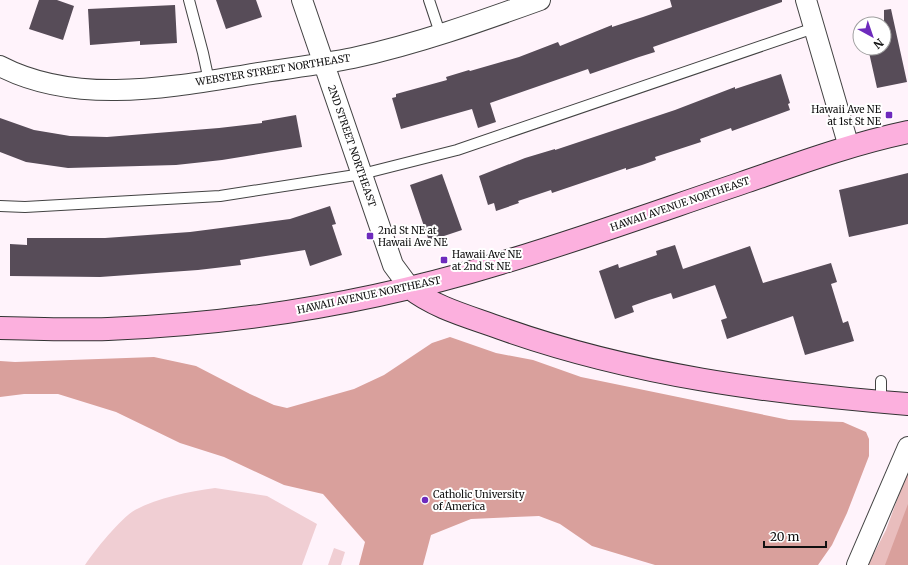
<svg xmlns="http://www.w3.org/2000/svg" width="908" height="565" viewBox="0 0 908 565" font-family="Merriweather,serif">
  <rect width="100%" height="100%" fill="#fff3fb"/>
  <path fill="#e9bdbd" d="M 908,470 L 908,565 L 868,565 L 886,530 Z"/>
  <path fill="#d9a09c" d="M 450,337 L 496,353 L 533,360 L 581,377 L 789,420 L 843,422 L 866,432 L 869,439 L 869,456 L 847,513 L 832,545 L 818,565 L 655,565 L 592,546 L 560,524 L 539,516 L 471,519 L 431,535 L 423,565 L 359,565 L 365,542 L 323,494 L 284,485 L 224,457 L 180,443 L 116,412 L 58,394 L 24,394 L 0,397 L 0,361 L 15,362 L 154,357 L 196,366 L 250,394 L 274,405 L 287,408 L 354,389 L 384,375 L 432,343 Z
    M 908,504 L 908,565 L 885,565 Z"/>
  <path fill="#f0ced3" d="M 215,488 L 267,496 L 317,524 L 302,565 L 85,565 C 94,551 121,518 135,510 C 159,497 188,492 215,488 Z
    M 334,548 L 345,552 L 341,565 L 328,565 Z"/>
  <path fill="#574c58" d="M 39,0 L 57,0 L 74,6 L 63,40 L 29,29 Z
    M 216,0 L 256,0 L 262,17 L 226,29 Z
    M 670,0 L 782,0 L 782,2 L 653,47 L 655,52 L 639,57 L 590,74 L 588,69 L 490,103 L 496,122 L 478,128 L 472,109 L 401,129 L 392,98 L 396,97 L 396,94 L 447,80 L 446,77 L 469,70 L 470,71 L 519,57 L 558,42 L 560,46 L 612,25 L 612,27 L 643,17 L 672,7 Z
    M 175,5 L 177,43 L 140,45 L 140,41 L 90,45 L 88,9 Z
    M 891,9 L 907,82 L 877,88 L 868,48 L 884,48 L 884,10 Z
    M 781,74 L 790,103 L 788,104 L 790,110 L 732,131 L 731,128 L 700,139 L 701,142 L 655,157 L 656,160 L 642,165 L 626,170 L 626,168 L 552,193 L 551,190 L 518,201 L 519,203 L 496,211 L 494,203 L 488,205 L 479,176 L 525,158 L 555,149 L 555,150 L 675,110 L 735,87 L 735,89 Z
    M 296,115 L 302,147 L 222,160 L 176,165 L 68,168 L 26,162 L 0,152 L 0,118 L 34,130 L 70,136 L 107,137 L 219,128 L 262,123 L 262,121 Z
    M 908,173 L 908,224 L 849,237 L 839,190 Z
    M 442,174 L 462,230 L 429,241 L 410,185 Z
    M 330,206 L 336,224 L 332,225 L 342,255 L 310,266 L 305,250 L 240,260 L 241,265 L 198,270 L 100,277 L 10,276 L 10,244 L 27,245 L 27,238 L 105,238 L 190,232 L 290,219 Z
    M 675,245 L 683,269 L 750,246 L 763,283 L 831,263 L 837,282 L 831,284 L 843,323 L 848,321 L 854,341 L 805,355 L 793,316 L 727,339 L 721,320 L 727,318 L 715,285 L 673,299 L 671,293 L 649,300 L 632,306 L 634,312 L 615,319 L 599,271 L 618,264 L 619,268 L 657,255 L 656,251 Z"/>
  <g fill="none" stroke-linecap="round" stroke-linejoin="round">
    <g stroke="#434343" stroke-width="12">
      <path id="lane" d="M 189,0 L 203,53 L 209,81
        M 429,0 L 440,33
        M 0,206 L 25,207 L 220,196 L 362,174 L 457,150 L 814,28
        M 881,402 L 881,381"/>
    </g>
    <g stroke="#434343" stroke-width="22">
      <path id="street" d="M 302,0 L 393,265 L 410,288
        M 806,0 L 849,147
        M 0,66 C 75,105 166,88 246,75 C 281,69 318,65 353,58 C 417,44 479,22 540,0
        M 857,565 L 908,447"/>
    </g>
    <g stroke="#323232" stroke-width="24">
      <path id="secondary" d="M 410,288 C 435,308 470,317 500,328 C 632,375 769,393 908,404
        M 0,328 C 36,329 72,330 108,329 C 241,324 374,302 501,263 C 582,239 662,210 742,183 C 797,164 851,144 908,132"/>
    </g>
    <use href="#lane" stroke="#fff" stroke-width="10"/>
    <use href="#street" stroke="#fff" stroke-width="20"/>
    <use href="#secondary" stroke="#fcb0de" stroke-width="22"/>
  </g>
  <g fill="#6e2bbd" stroke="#fff" stroke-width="1.5">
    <rect x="885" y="111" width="8" height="8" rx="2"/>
    <rect x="366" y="232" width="8" height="8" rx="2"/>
    <rect x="440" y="256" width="8" height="8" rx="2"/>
    <circle cx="425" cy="500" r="4"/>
  </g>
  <g text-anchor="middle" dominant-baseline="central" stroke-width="4" stroke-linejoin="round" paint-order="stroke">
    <g font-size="10" fill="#101010" stroke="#fff">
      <text transform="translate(273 70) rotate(-9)">WEBSTER STREET NORTHEAST</text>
      <text transform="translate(352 146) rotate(71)">2ND STREET NORTHEAST</text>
      <text transform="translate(680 204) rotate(-19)">HAWAII AVENUE NORTHEAST</text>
      <text transform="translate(369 295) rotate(-12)">HAWAII AVENUE NORTHEAST</text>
    </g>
    <g font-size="10" fill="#101010" stroke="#fff" text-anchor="start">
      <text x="881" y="109" text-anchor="end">Hawaii Ave NE<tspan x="881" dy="12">at 1st St NE</tspan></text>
      <text x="378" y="230">2nd St NE at<tspan x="378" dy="12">Hawaii Ave NE</tspan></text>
      <text x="452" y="254">Hawaii Ave NE<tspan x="452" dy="12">at 2nd St NE</tspan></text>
      <text x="433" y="494">Catholic University<tspan x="433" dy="12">of America</tspan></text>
    </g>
  </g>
  <g transform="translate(872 36) rotate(140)"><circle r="19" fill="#ffffff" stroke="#9f9f9f"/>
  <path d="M0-3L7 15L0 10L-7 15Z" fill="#6e2bbd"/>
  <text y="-6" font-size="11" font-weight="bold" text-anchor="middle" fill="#101010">N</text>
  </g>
  <path d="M764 541v6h62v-6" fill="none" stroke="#101010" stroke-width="2"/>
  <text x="770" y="541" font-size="12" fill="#101010" stroke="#ffffff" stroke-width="3" paint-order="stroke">20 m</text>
</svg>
